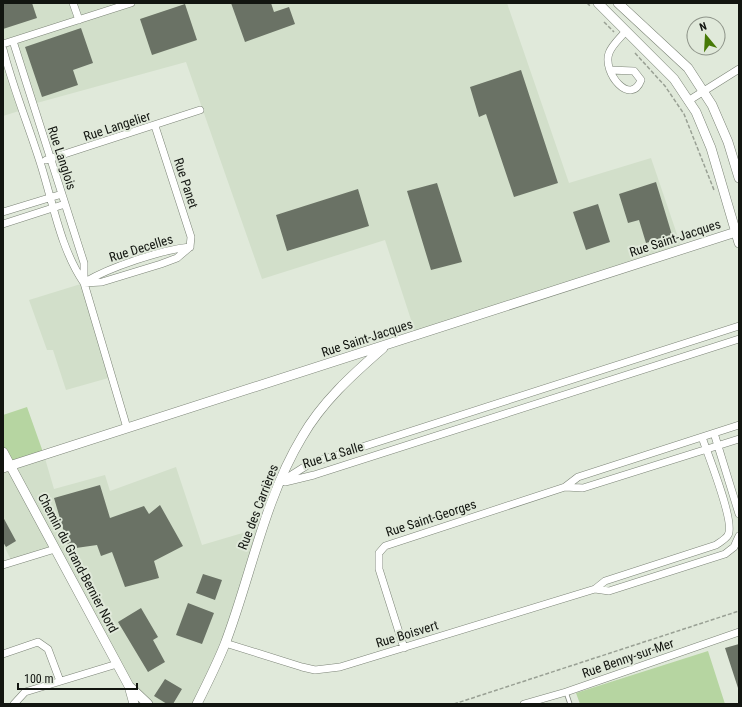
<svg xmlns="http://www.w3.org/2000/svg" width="742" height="707" viewBox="0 0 742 707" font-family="'Roboto Condensed',sans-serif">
  <rect width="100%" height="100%" fill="#e0e9da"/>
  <path fill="#d2dfca" d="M 3,3 L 507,3 L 569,183 L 651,158 L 682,249 L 416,335 L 385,240 L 262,279 L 186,62 L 33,104 L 13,41 L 3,44 Z
    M 3,48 L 22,110 L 3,116 Z
    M 84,283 L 112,377 L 66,390 L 53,350 L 47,350 L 29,300 Z
    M 44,455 L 54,489 L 105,475 L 110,491 L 176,467 L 202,545 L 263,527 L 225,643 L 197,704 L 148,704 L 129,686 L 55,549 L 12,562 L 3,544 L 3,468 Z"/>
  <path fill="#b6d5a1" d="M 27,407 L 44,455 L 10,466 L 3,452 L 3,415 Z
    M 708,651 L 725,704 L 580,704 L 576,693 Z"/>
  <path fill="#6a7265" d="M 3,3 L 32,3 L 37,18 L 3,29 Z
    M 231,3 L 271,3 L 274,12 L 289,7 L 295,24 L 245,42 Z
    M 185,4 L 197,40 L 152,55 L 140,19 Z
    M 81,28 L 93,63 L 73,70 L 78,85 L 42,97 L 25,47 Z
    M 521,70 L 558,183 L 514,197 L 486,114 L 479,117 L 470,87 Z
    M 656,182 L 672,235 L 646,243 L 639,220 L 628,223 L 619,194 Z
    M 437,183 L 462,262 L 431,270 L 407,191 Z
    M 358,189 L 369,226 L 287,251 L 276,215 Z
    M 598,204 L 610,242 L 586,250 L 573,212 Z
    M 100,485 L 110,518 L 144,506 L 149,514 L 160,505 L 183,546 L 154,561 L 159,578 L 125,587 L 112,552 L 101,556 L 97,545 L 69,549 L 54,498 Z
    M 3,517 L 16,541 L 6,547 L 3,542 Z
    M 203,574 L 222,580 L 215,600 L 196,593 Z
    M 188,603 L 214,613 L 202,644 L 176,635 Z
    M 141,608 L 158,637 L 153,640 L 165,662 L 148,672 L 118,622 Z
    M 739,644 L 739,687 L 738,688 L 725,648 Z
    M 165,679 L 182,689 L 173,704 L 167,704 L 154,696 Z"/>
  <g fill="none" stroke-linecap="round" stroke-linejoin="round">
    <g stroke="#7c8477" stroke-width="5">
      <path id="lane" d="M 566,692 L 570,704"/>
    </g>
    <g stroke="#7c8477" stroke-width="8">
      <path id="street" d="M 73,3 L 79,20
        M 13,41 L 84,263 L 84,282
        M 3,44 L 131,3
        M 3,49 C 13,88 28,124 40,162 C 53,202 60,248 84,283 L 127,428
        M 610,70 L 634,71 L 641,80 C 631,107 602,73 609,53 C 612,45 620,38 626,31
        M 688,101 L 739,69
        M 155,126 L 191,237 L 190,247
        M 46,160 L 200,110
        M 3,212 L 62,194
        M 3,224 L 65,204
        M 85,282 C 110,267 161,250 190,247
        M 84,283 L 102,282 L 161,264 L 177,258 L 190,247
        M 714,433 L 739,514
        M 285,482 L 314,475 L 739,339
        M 279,483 L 309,464 L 739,326
        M 565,487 L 583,488 L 739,439
        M 3,565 L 55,549
        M 595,589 L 609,591 L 725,554 L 734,547 L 739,536
        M 225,643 L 302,667 L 315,670 L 340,667 L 595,589 L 605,581 L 716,545 C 720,542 726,539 728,535 C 736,523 707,453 702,437
        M 404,648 L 379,569 L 379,553 L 385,546 L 565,487 L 578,477 L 739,425
        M 3,654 L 38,642 L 48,649 L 60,681
        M 14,704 L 25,692 L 117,664
        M 524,704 L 566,692 L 739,632"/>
    </g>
    <g stroke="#7c8477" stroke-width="10">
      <path id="secondary" d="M 598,3 L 674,79 L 696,112 L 711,148 L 739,243
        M 618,3 L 688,68 L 712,105 L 728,142 L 739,178
        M 3,452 L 129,686 L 134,704
        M 3,468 L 739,231
        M 129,686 L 148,704
        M 197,704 C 207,684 217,664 225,644 C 251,576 264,500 302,437 C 322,402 352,375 383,348"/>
    </g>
    <path stroke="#99a094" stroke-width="1.5" stroke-dasharray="4 2" stroke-linecap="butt" d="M 587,3 L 591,7
      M 604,22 L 614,32
      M 635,53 L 665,86 L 684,114 L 714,190
      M 454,704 L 739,611"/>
    <use href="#lane" stroke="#fff" stroke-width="3.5"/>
    <use href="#street" stroke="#fff" stroke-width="7"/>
    <use href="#secondary" stroke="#fff" stroke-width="9"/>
  </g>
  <g text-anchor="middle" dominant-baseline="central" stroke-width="4" stroke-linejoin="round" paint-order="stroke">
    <g font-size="13" fill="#121510" stroke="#e0e9da">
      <text transform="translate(117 126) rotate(-18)">Rue Langelier</text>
      <text transform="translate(62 158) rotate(72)">Rue Langlois</text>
      <text transform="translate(186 183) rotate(72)">Rue Panet</text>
      <text transform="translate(675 238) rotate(-18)">Rue Saint-Jacques</text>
      <text transform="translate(141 248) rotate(-17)">Rue Decelles</text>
      <text transform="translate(367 338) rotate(-18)">Rue Saint-Jacques</text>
      <text transform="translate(333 455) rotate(-17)">Rue La Salle</text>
      <text transform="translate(258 507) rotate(-69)">Rue des Carrières</text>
      <text transform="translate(431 518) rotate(-18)">Rue Saint-Georges</text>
      <text transform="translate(78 563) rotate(62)">Chemin du Grand-Bernier Nord</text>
      <text transform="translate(407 634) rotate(-17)">Rue Boisvert</text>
      <text transform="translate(628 658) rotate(-19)">Rue Benny-sur-Mer</text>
    </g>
  </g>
  <rect width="742" height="707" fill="none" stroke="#121510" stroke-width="8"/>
  <g transform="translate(706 36) rotate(342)"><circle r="19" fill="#e0e9da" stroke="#8e9489"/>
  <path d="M0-3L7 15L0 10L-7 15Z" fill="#467906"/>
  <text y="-6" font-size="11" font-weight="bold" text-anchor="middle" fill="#121510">N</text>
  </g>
  <path d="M18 683v6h119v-6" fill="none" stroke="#121510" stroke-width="2"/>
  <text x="24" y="683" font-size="12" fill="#121510" stroke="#e0e9da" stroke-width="3" paint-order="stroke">100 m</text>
</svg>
